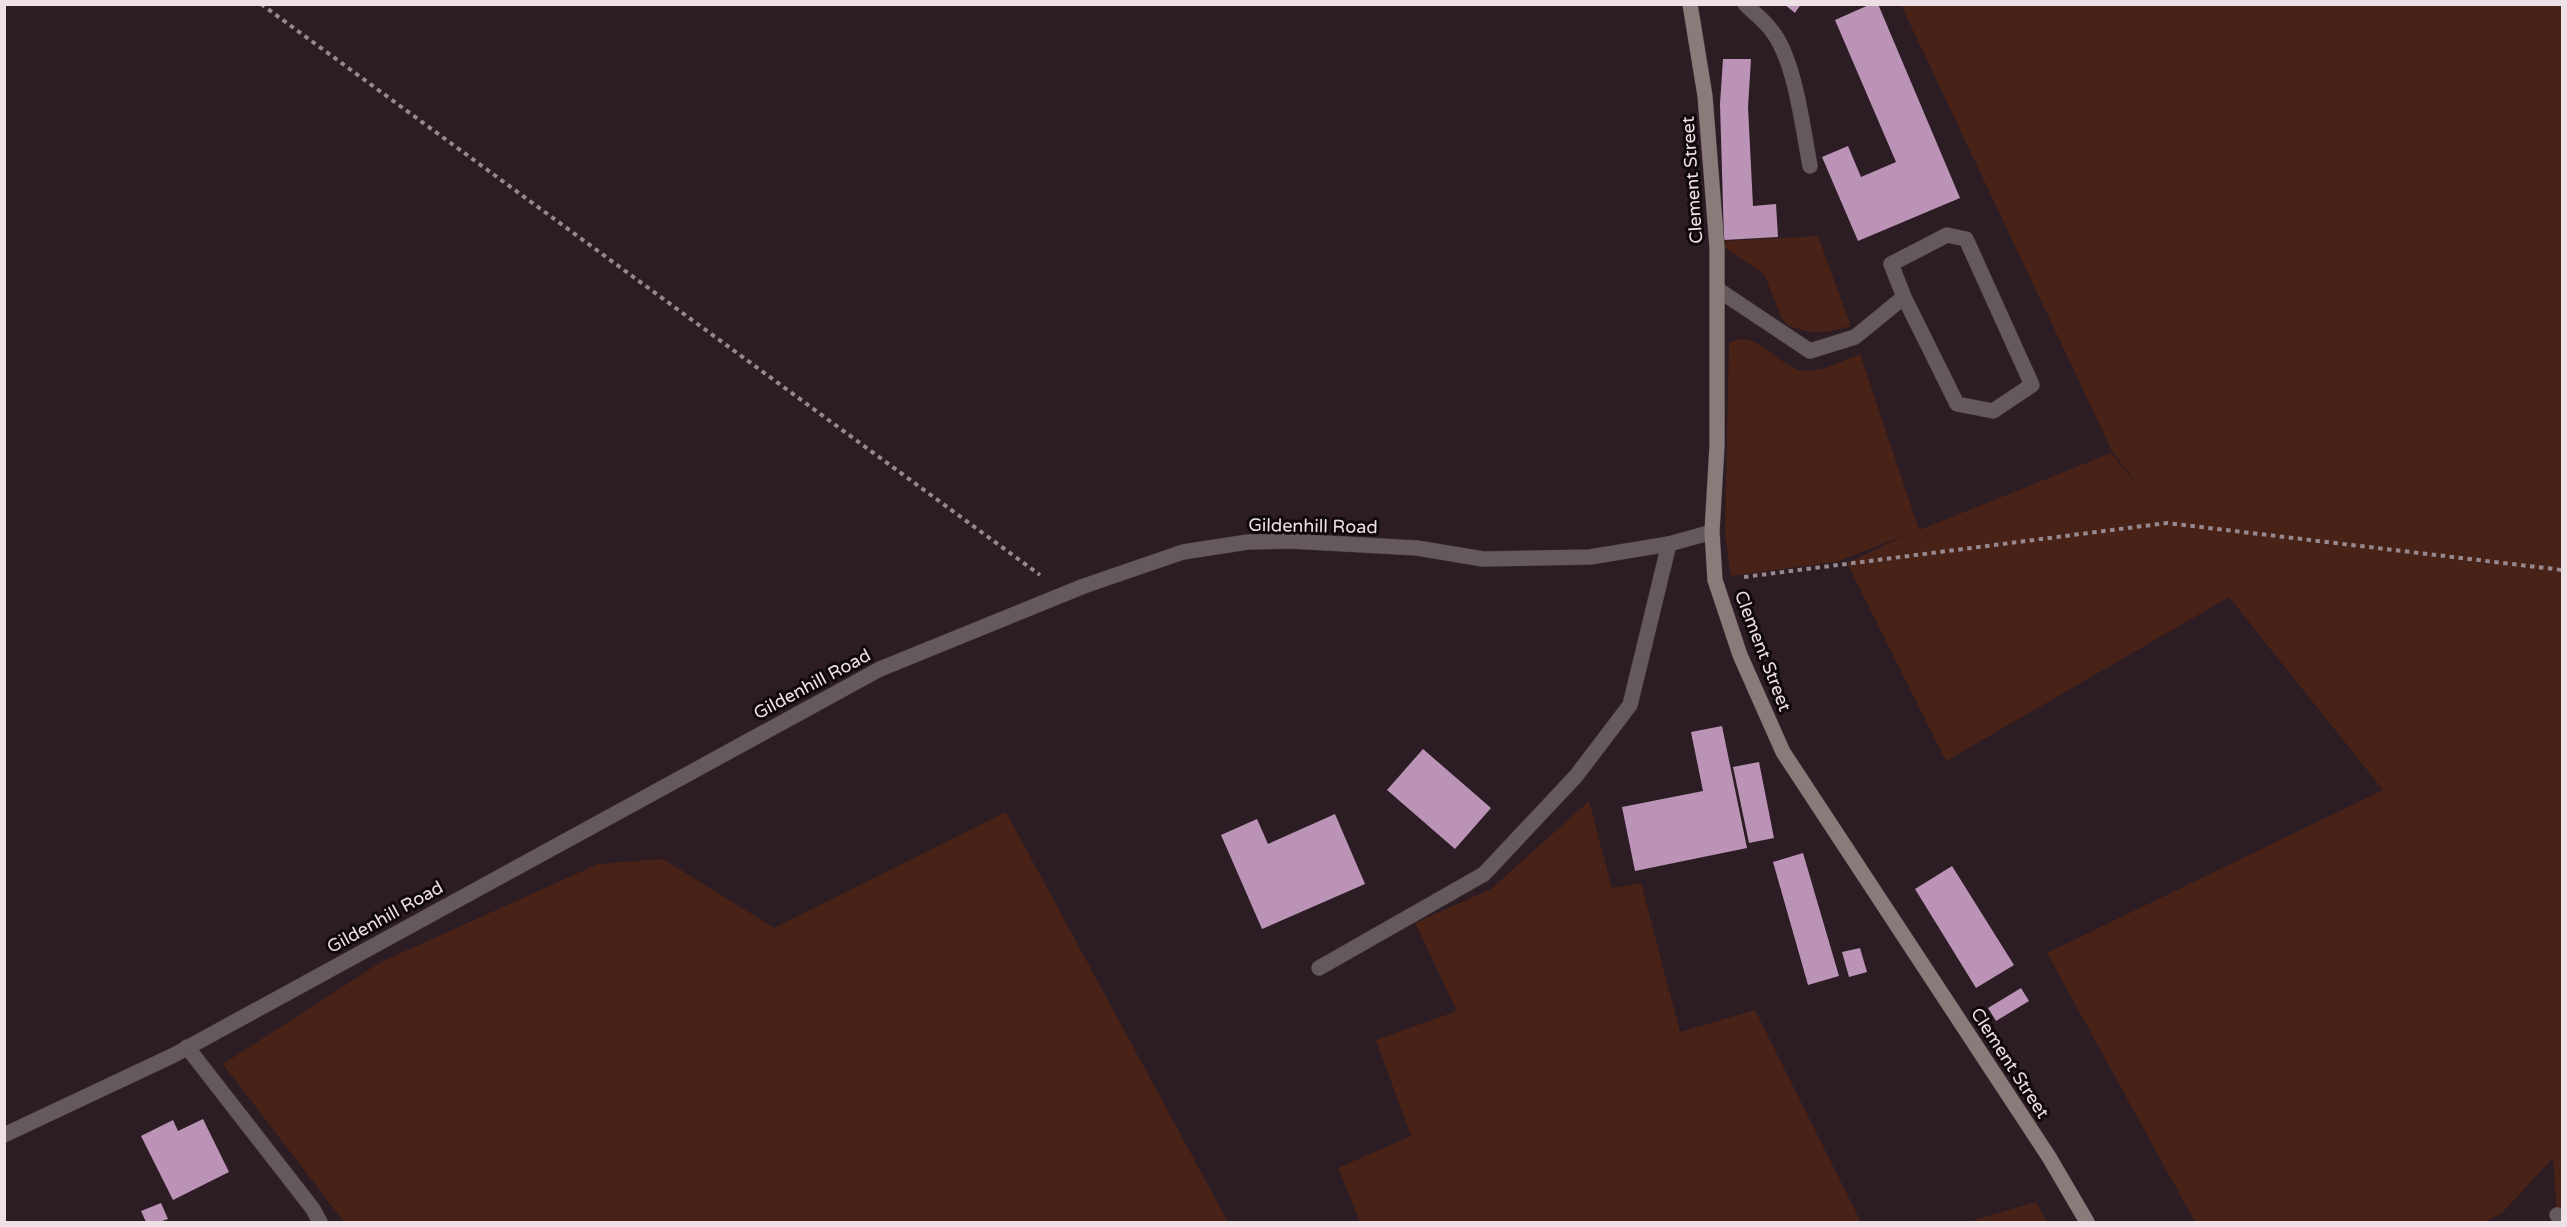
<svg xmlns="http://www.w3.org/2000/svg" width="2567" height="1227" viewBox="0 0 2567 1227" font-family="'Varela Round',sans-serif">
  <rect width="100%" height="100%" fill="#2c1c23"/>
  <path fill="#482217" d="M 1901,5 L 2562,5 L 2562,1222 L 2557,1214 L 2553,1158 L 2502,1213 L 2485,1222 L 2195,1222 L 2047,953 L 2383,790 L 2229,597 L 1946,761 L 1847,563 L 1906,535 L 1836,562 L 1731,576 L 1725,535 L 1729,343 C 1757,326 1778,369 1805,371 C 1823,372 1843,360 1860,354 L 1919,530 L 2111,453 L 2156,508 L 2113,453 Z
    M 1818,236 L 1851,326 L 1826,332 L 1809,332 L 1787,325 L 1781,316 L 1764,274 L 1725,248 L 1724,241 Z
    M 1589,801 L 1612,888 L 1641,883 L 1680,1032 L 1755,1010 L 1861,1222 L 1360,1222 L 1338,1168 L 1411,1136 L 1376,1040 L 1457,1011 L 1415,923 L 1491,889 Z
    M 1006,812 L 1228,1222 L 344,1222 L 223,1064 L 381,962 L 598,864 L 663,859 L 774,928 Z
    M 2036,1202 L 2047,1222 L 1967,1222 Z"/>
  <path fill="#bb93b6" d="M 1784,4 L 1801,4 L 1795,13 Z
    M 1871,4 L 1878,4 L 1960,198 L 1858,241 L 1822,157 L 1848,146 L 1861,177 L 1896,162 L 1835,20 Z
    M 1723,59 L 1751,59 L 1748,107 L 1753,206 L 1776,204 L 1778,237 L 1724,240 L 1720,104 Z
    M 1722,726 L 1747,848 L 1635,871 L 1622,807 L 1703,791 L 1691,732 Z
    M 1423,749 L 1491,808 L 1455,849 L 1387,790 Z
    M 1759,762 L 1774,838 L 1749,843 L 1733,767 Z
    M 1335,814 L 1365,884 L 1262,929 L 1221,835 L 1257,819 L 1268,844 Z
    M 1803,853 L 1839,976 L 1808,985 L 1773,862 Z
    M 1952,866 L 2014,965 L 1976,988 L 1915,889 Z
    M 1860,948 L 1867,972 L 1849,977 L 1842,952 Z
    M 2021,988 L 2029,1001 L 1996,1021 L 1988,1008 Z
    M 203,1119 L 229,1172 L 173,1200 L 141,1136 L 173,1120 L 178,1131 Z
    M 161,1203 L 168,1219 L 159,1222 L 146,1222 L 141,1211 Z"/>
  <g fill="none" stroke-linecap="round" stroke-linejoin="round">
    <g stroke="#47383e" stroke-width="16">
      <path id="lane" d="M 1745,4 C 1754,13 1765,21 1772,31 C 1795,60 1803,129 1810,166
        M 1717,289 L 1810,351 L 1855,337 L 1904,297 L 1957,404 L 1993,411 L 2032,385 L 1966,239 L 1947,235 L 1891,264 L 1904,297
        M 1319,968 L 1484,874 L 1576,776 L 1630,705 L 1669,544
        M 187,1047 L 313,1209 L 320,1222
        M 2557,1215 L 2562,1222"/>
    </g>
    <g stroke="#47383e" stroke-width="16">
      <path id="street" d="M 4,1135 L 174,1055 L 880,669 L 1084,586 L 1183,552 L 1248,542 L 1290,541 L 1417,548 L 1483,559 L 1590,557 L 1669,544 L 1712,532"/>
    </g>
    <g stroke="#47383e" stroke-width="16">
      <path id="secondary" d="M 1690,4 L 1705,96 L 1717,247 L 1717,446 L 1712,532 L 1715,580 L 1740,655 L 1783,752 L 2049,1157 L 2087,1222"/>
    </g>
    <path stroke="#96888e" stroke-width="4" stroke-dasharray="4.5 4.5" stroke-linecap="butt" d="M 261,4 L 1040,575
      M 1744,577 L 2167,523 L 2562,570"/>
    <use href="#lane" stroke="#645a5b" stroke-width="15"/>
    <use href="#street" stroke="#645a5b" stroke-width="15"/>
    <use href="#secondary" stroke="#8a7b7b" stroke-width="15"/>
  </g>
  <g text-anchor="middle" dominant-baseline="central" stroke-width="6" stroke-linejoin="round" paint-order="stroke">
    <g font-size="18" fill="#ede1e6" stroke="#10090c">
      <text transform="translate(1692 180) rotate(-94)">Clement Street</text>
      <text transform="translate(1313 526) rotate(1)">Gildenhill Road</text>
      <text transform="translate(1763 651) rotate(69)">Clement Street</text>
      <text transform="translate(812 684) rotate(-28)">Gildenhill Road</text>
      <text transform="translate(385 917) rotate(-29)">Gildenhill Road</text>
      <text transform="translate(2010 1063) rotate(57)">Clement Street</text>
    </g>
  </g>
  <rect width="2567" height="1227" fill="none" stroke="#ede1e6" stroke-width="12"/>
</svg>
